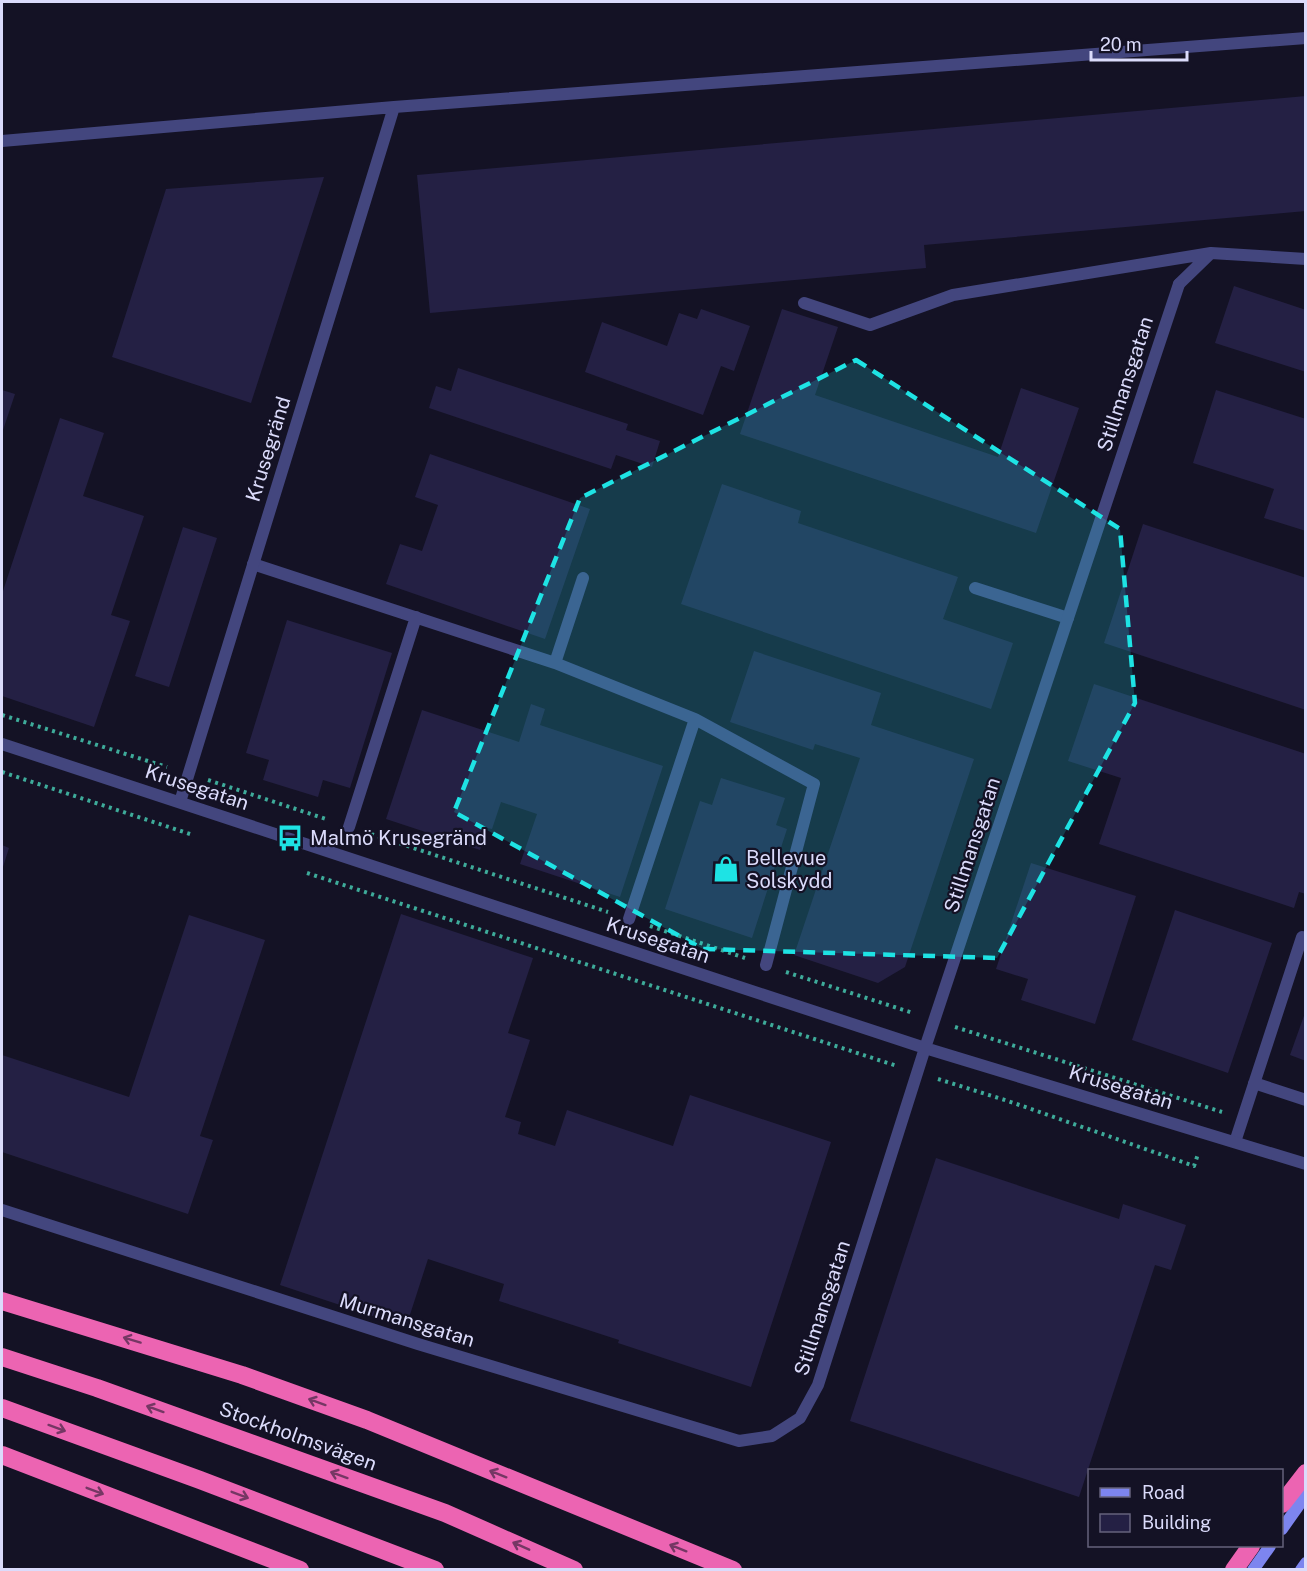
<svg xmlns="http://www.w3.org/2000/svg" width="1307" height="1571" viewBox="0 0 1307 1571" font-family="'Public Sans',sans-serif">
  <rect width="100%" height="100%" fill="#141225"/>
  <path fill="#242044" d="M 1306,96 L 1306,211 L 924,245 L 926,268 L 430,313 L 417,175 Z
    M 324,177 L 251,403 L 112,357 L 166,189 Z
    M 1234,286 L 1306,310 L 1306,372 L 1215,343 Z
    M 701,309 L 750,326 L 734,371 L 721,366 L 703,415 L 585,372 L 602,322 L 667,346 L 679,313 L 697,319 Z
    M 782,309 L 838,327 L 815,395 L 998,457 L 1021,388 L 1079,408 L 1036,533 L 740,434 Z
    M 458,368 L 628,424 L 626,430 L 660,441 L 652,467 L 616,455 L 611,469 L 429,408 L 436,386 L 451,391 Z
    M 2,390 L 15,394 L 2,433 Z
    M 1216,390 L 1306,419 L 1306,531 L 1264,518 L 1274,489 L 1193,463 Z
    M 60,418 L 104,433 L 83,496 L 144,516 L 111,615 L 130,621 L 94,727 L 2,696 L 2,594 Z
    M 430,454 L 590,509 L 545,639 L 386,584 L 400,544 L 422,551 L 438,505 L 415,497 Z
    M 722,484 L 801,511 L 798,523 L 958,577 L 943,619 L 1013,643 L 991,709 L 681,604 Z
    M 1143,524 L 1306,578 L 1306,710 L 1104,643 Z
    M 183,527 L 217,538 L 169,687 L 135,676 Z
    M 287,620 L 392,653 L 350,788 L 323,780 L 318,797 L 263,780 L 269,760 L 246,753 Z
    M 754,651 L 881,693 L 871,725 L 974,759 L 905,967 L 878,983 L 794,955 L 860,758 L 815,744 L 813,750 L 730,722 Z
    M 1094,684 L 1306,754 L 1306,894 L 1299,892 L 1294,908 L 1099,844 L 1121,778 L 1068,761 Z
    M 531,704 L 545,709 L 540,725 L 663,766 L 620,897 L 520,864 L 537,814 L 501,802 L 492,829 L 487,828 L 480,850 L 386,819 L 422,710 L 519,742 Z
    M 721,778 L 785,798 L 776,825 L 787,829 L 752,938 L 665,909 L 700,801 L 712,805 Z
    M 2,845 L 9,848 L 2,870 Z
    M 1031,863 L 1136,896 L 1095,1024 L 1021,1000 L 1028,979 L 996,969 Z
    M 1175,910 L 1272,943 L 1228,1073 L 1132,1040 Z
    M 401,914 L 533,958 L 508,1033 L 530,1040 L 505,1117 L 521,1122 L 518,1134 L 555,1146 L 567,1110 L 673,1146 L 690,1095 L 831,1142 L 751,1387 L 618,1343 L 619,1340 L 499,1301 L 504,1284 L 428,1259 L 406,1327 L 280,1285 Z
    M 189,915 L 265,940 L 200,1136 L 213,1140 L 188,1214 L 2,1152 L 2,1055 L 129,1097 Z
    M 1305,1013 L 1306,1013 L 1306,1061 L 1290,1055 Z
    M 936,1158 L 1119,1219 L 1123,1204 L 1186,1225 L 1171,1270 L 1155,1265 L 1079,1497 L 850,1421 Z"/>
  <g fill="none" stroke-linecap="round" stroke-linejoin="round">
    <path stroke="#3eab9a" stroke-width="4" stroke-dasharray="3 4.5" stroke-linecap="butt" d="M 2,715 L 167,767
      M 2,772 L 193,835
      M 208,780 L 329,820
      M 371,834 L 608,912
      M 307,873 L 897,1066
      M 650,926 L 745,958
      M 786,972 L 913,1013
      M 955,1027 L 1222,1112
      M 938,1079 L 1008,1101 L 1194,1166 L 1198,1154"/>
    <path stroke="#43467e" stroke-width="12" d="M 1179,284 L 1211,253 L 1306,259
      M 804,303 L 870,325 L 953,295 L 1211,253
      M 253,564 L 555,663 L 583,578
      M 975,588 L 1068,618
      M 555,663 L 695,719 L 629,919
      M 695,719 L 814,784 L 766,965
      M 349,827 L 416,617
      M 1254,1083 L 1306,1100
      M 1235,1142 L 1302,937"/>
    <path stroke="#43467e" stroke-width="12" d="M 2,141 L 394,107 L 1306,38
      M 2,744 L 925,1048 L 1306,1164
      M 180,802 L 394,107
      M 2,1210 L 418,1344 L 739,1441 L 772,1436 L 800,1418 L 818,1385 L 925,1048 L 1179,284"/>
    <path stroke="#7d85ef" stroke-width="12" d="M 1282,1529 L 1306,1495
      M 1253,1570 L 1270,1546
      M 1301,1570 L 1306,1563"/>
    <path stroke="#ec64b2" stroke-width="18" d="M 2,1301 L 242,1375 L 367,1420 L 733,1570
      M 2,1357 L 97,1388 L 445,1513 L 574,1570
      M 2,1408 L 200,1480 L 435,1570
      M 2,1455 L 300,1570
      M 1282,1504 L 1306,1473
      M 1234,1570 L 1251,1546"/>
  </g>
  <defs><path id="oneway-shaft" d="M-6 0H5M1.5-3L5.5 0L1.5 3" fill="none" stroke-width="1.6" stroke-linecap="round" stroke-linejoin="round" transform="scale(1.5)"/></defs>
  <g stroke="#753764">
    <use href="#oneway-shaft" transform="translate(132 1340) rotate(-163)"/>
    <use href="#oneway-shaft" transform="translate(317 1402) rotate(-160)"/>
    <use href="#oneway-shaft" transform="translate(155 1409) rotate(-160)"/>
    <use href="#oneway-shaft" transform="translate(57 1428) rotate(20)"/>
    <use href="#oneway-shaft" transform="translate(498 1474) rotate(-158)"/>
    <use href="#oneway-shaft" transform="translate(339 1475) rotate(-160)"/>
    <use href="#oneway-shaft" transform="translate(95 1491) rotate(21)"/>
    <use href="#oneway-shaft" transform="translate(240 1495) rotate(21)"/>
    <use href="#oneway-shaft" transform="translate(521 1546) rotate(-156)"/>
    <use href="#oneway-shaft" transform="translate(678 1548) rotate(-158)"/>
  </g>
  <path fill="#1ee3e4" fill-opacity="0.2" stroke="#1ee3e4" stroke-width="4.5" stroke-dasharray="12 8" stroke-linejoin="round" d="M 856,360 L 1120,529 L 1135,703 L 997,958 L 703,949 L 454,812 L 580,498 Z"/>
  <defs>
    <g id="bus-bare" transform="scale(2.07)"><path d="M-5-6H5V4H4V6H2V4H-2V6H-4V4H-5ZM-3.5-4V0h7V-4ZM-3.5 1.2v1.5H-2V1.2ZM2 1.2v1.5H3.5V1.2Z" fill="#1ee3e4" stroke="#141225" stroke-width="2.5" paint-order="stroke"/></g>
    <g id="shop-bare" transform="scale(2.07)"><path d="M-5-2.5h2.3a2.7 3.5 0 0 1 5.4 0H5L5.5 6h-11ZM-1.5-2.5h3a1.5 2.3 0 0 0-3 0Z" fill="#1ee3e4" stroke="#141225" stroke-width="2.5" paint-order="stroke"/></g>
  </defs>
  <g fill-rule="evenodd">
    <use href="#bus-bare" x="290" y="838"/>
    <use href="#shop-bare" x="726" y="869"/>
  </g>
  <g text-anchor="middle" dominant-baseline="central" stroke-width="4.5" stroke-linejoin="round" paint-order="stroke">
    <g font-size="20" fill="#dbdbfb" stroke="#141225">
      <text transform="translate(1125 384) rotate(-72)">Stillmansgatan</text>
      <text transform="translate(268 449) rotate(-73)">Krusegränd</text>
      <text transform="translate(197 787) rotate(18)">Krusegatan</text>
      <text transform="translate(972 845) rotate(-72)">Stillmansgatan</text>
      <text transform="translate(658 940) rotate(18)">Krusegatan</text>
      <text transform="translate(1121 1087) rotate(17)">Krusegatan</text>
      <text transform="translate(822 1308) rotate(-72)">Stillmansgatan</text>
      <text transform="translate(407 1320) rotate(17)">Murmansgatan</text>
      <text transform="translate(298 1436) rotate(20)">Stockholmsvägen</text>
    </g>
    <g font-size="20" fill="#dbdbfb" stroke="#141225" text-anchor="start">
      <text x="310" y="838">Malmö Krusegränd</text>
      <text x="746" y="858">Bellevue<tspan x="746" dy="23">Solskydd</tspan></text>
    </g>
  </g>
  <rect width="1307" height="1571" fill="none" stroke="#dbdbfb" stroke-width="6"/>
  <rect x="1088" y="1469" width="195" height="78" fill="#141225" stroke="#64627b" stroke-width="1.5"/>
  <rect x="1100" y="1488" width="30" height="9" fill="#7d85ef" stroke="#64627b" stroke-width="1.5"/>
  <text x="1142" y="1499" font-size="18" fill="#dbdbfb">Road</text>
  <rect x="1100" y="1514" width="30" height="18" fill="#242044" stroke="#64627b" stroke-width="1.5"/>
  <text x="1142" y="1529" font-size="18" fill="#dbdbfb">Building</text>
  <path d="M1091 51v9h96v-9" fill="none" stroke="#dbdbfb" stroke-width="3"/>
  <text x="1100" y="51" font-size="18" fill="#dbdbfb" stroke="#141225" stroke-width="4.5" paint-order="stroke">20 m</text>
</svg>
